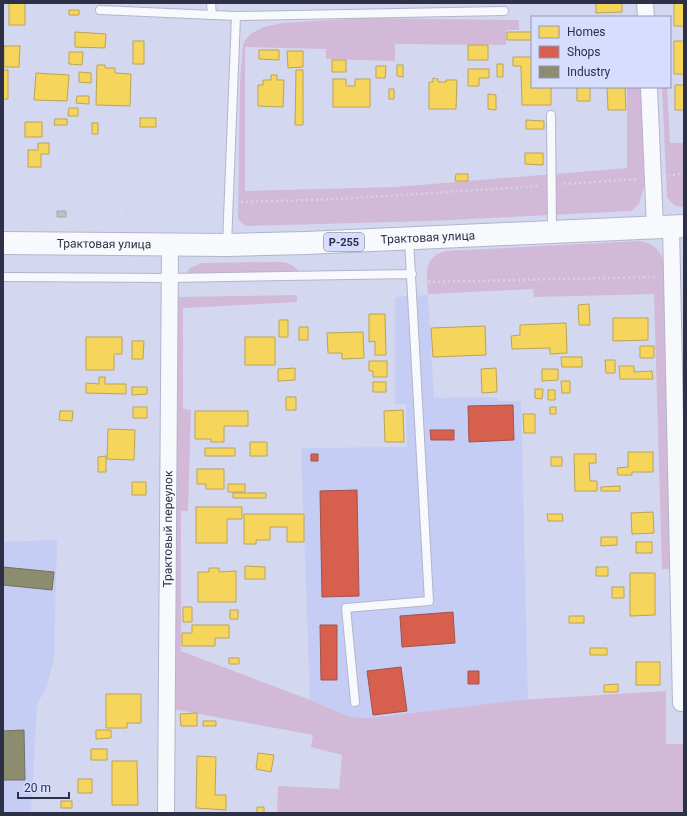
<svg xmlns="http://www.w3.org/2000/svg" width="687" height="816" viewBox="0 0 687 816" font-family="Roboto,sans-serif">
  <rect width="100%" height="100%" fill="#d3d7f0"/>
  <path fill="#c6cdf4" d="M 428,295 L 434,398 L 497,397 L 497,401 L 521,401 L 528,700 L 371,718 L 350,717 L 310,700 L 301,448 L 407,447 L 406,404 L 395,404 L 395,297 Z
    M 57,540 L 54,658 L 46,689 L 37,704 L 31,813 L 3,813 L 3,542 Z"/>
  <path fill="#d3b9d8" d="M 364,18 L 519,20 L 519,30 L 506,30 L 506,45 L 395,44 L 395,61 L 326,59 L 326,49 L 245,47 L 245,191 L 396,187 L 627,168 L 627,87 L 642,87 L 644,187 L 639,204 L 631,211 L 430,221 L 246,226 C 242,223 239,222 238,216 L 240,82 L 243,45 L 245,40 L 252,33 L 264,27 L 282,23 Z
    M 662,87 L 667,87 L 670,143 L 684,143 L 684,207 C 675,207 672,204 667,197 Z
    M 639,241 C 651,243 659,248 663,259 L 673,569 L 662,569 L 654,294 L 534,297 L 533,289 L 428,294 C 427,275 422,257 446,251 Z
    M 282,262 C 290,263 296,266 300,274 L 184,276 L 190,268 L 202,263 Z
    M 297,295 L 297,302 L 183,308 L 183,409 L 191,410 L 188,511 L 181,511 L 181,651 L 310,700 L 350,717 L 371,718 L 520,700 L 666,691 L 666,744 L 684,744 L 684,813 L 277,813 L 278,786 L 339,789 L 342,755 L 311,747 L 313,735 L 173,709 L 175,297 Z"/>
  <path fill="#f6d55c" stroke="#baa455" d="M 9,3 L 25,3 L 25,25 L 9,25 Z
    M 596,3 L 622,3 L 622,12 L 596,13 Z
    M 674,3 L 684,3 L 684,26 L 674,26 Z
    M 69,10 L 79,10 L 79,15 L 69,15 Z
    M 75,32 L 106,34 L 105,48 L 75,47 Z
    M 507,32 L 532,32 L 532,40 L 507,40 Z
    M 133,41 L 144,41 L 144,64 L 133,64 Z
    M 674,41 L 684,41 L 684,74 L 674,74 Z
    M 468,45 L 488,45 L 488,60 L 468,60 Z
    M 4,46 L 20,46 L 19,67 L 4,67 Z
    M 259,50 L 279,50 L 279,60 L 259,59 Z
    M 287,51 L 303,51 L 303,67 L 288,68 Z
    M 69,52 L 83,52 L 82,65 L 69,64 Z
    M 513,57 L 532,57 L 532,87 L 551,87 L 551,105 L 522,105 L 521,66 L 513,66 Z
    M 332,60 L 346,60 L 346,72 L 332,72 Z
    M 497,64 L 503,64 L 503,77 L 497,77 Z
    M 97,65 L 105,65 L 105,68 L 115,68 L 115,73 L 131,74 L 130,106 L 96,105 Z
    M 397,65 L 403,65 L 403,77 L 397,76 Z
    M 376,66 L 386,66 L 385,78 L 376,78 Z
    M 468,69 L 489,69 L 489,78 L 479,78 L 479,86 L 468,86 Z
    M 3,70 L 8,70 L 8,99 L 3,99 Z
    M 296,70 L 303,70 L 303,125 L 295,125 Z
    M 79,72 L 91,73 L 91,83 L 79,82 Z
    M 36,73 L 69,75 L 67,101 L 34,100 Z
    M 271,75 L 277,75 L 277,80 L 284,80 L 283,107 L 258,106 L 258,85 L 263,85 L 263,80 L 271,80 Z
    M 433,78 L 438,79 L 438,82 L 446,82 L 446,80 L 457,80 L 456,109 L 429,109 L 429,82 L 433,82 Z
    M 333,79 L 346,79 L 346,86 L 355,86 L 355,79 L 370,79 L 370,107 L 333,107 Z
    M 675,85 L 684,85 L 684,110 L 675,110 Z
    M 577,87 L 590,87 L 590,101 L 577,101 Z
    M 607,87 L 625,87 L 626,110 L 608,110 Z
    M 389,89 L 394,89 L 394,99 L 389,99 Z
    M 488,94 L 496,95 L 496,110 L 488,109 Z
    M 77,96 L 89,96 L 89,104 L 76,103 Z
    M 69,108 L 78,108 L 78,116 L 68,116 Z
    M 140,118 L 156,118 L 156,127 L 140,127 Z
    M 55,119 L 67,119 L 67,125 L 54,125 Z
    M 526,120 L 544,121 L 544,129 L 526,129 Z
    M 25,122 L 42,122 L 42,137 L 25,137 Z
    M 92,123 L 98,123 L 98,134 L 92,134 Z
    M 38,143 L 49,143 L 49,154 L 41,154 L 41,167 L 28,167 L 28,150 L 38,150 Z
    M 525,153 L 543,153 L 543,165 L 525,164 Z
    M 456,174 L 468,174 L 468,181 L 455,181 Z
    M 589,304 L 590,325 L 579,325 L 578,305 Z
    M 369,314 L 385,314 L 386,355 L 375,355 L 375,341 L 369,342 Z
    M 613,318 L 648,318 L 648,340 L 613,341 Z
    M 279,320 L 288,320 L 288,337 L 279,337 Z
    M 566,323 L 567,353 L 550,354 L 550,348 L 512,349 L 511,336 L 520,335 L 520,325 Z
    M 485,326 L 486,355 L 433,357 L 431,328 Z
    M 299,327 L 308,327 L 308,340 L 299,340 Z
    M 363,332 L 364,358 L 342,359 L 342,353 L 328,353 L 327,333 Z
    M 86,337 L 122,337 L 122,354 L 114,354 L 114,370 L 86,370 Z
    M 245,337 L 275,337 L 275,365 L 245,365 Z
    M 132,341 L 144,341 L 143,359 L 132,359 Z
    M 640,346 L 654,346 L 654,358 L 640,358 Z
    M 561,357 L 582,357 L 582,367 L 562,367 Z
    M 605,360 L 615,360 L 615,373 L 606,373 Z
    M 369,361 L 387,361 L 387,377 L 373,377 L 373,371 L 369,371 Z
    M 619,366 L 634,366 L 634,372 L 652,371 L 653,379 L 620,379 Z
    M 295,368 L 295,380 L 278,381 L 278,369 Z
    M 496,368 L 497,392 L 482,393 L 481,369 Z
    M 542,369 L 558,369 L 558,380 L 542,381 Z
    M 99,377 L 105,377 L 105,384 L 126,384 L 126,394 L 86,393 L 86,383 L 99,384 Z
    M 561,381 L 570,381 L 570,393 L 562,393 Z
    M 373,382 L 386,382 L 386,392 L 373,392 Z
    M 132,387 L 147,387 L 147,394 L 132,395 Z
    M 535,389 L 543,389 L 542,399 L 535,398 Z
    M 548,390 L 555,390 L 555,400 L 548,400 Z
    M 286,397 L 296,397 L 296,410 L 286,410 Z
    M 133,407 L 147,407 L 147,418 L 133,418 Z
    M 550,407 L 556,407 L 556,414 L 550,414 Z
    M 403,410 L 404,442 L 385,442 L 384,411 Z
    M 60,411 L 73,411 L 72,421 L 59,420 Z
    M 195,411 L 248,411 L 248,426 L 224,426 L 224,442 L 211,442 L 211,439 L 195,439 Z
    M 523,414 L 535,414 L 535,433 L 524,433 Z
    M 108,429 L 135,430 L 134,460 L 107,459 Z
    M 250,442 L 267,442 L 267,456 L 250,456 Z
    M 205,448 L 235,448 L 235,456 L 205,456 Z
    M 628,452 L 653,452 L 653,472 L 632,472 L 632,475 L 618,475 L 617,468 L 628,467 Z
    M 574,454 L 596,454 L 596,463 L 589,463 L 590,481 L 597,481 L 597,491 L 575,491 Z
    M 106,456 L 106,472 L 98,472 L 98,457 Z
    M 551,457 L 562,457 L 562,466 L 551,466 Z
    M 197,469 L 224,469 L 224,489 L 206,489 L 206,484 L 197,484 Z
    M 132,482 L 146,482 L 146,495 L 132,495 Z
    M 228,484 L 245,484 L 245,492 L 228,492 Z
    M 620,486 L 620,491 L 601,491 L 601,487 Z
    M 233,493 L 266,493 L 266,498 L 233,498 Z
    M 196,507 L 242,507 L 242,519 L 227,519 L 227,543 L 196,543 Z
    M 653,512 L 654,533 L 632,534 L 631,513 Z
    M 244,514 L 304,514 L 304,542 L 287,542 L 287,527 L 270,527 L 270,540 L 256,540 L 256,544 L 244,544 Z
    M 547,514 L 562,514 L 563,521 L 548,521 Z
    M 601,537 L 617,537 L 617,545 L 601,546 Z
    M 636,542 L 652,542 L 652,553 L 636,553 Z
    M 245,566 L 265,567 L 265,579 L 245,579 Z
    M 596,567 L 608,567 L 608,576 L 596,576 Z
    M 209,568 L 219,568 L 219,572 L 236,571 L 236,602 L 198,602 L 198,572 L 209,572 Z
    M 630,573 L 655,573 L 655,615 L 630,616 Z
    M 612,587 L 624,587 L 624,598 L 612,598 Z
    M 183,607 L 192,607 L 192,622 L 183,622 Z
    M 230,610 L 238,610 L 238,619 L 230,619 Z
    M 569,616 L 584,616 L 584,623 L 569,623 Z
    M 192,625 L 229,625 L 229,638 L 215,638 L 215,646 L 182,646 L 182,633 L 192,633 Z
    M 590,648 L 607,648 L 607,655 L 590,655 Z
    M 229,658 L 239,658 L 239,664 L 229,664 Z
    M 636,662 L 660,662 L 660,685 L 636,685 Z
    M 618,684 L 618,692 L 604,692 L 604,685 Z
    M 106,694 L 141,694 L 141,723 L 127,723 L 127,728 L 106,728 Z
    M 197,713 L 197,726 L 181,726 L 180,714 Z
    M 203,721 L 216,721 L 216,726 L 203,726 Z
    M 96,730 L 111,730 L 111,738 L 96,739 Z
    M 91,749 L 107,749 L 107,760 L 91,760 Z
    M 258,753 L 274,755 L 271,772 L 256,769 Z
    M 197,756 L 216,757 L 215,795 L 226,795 L 226,810 L 196,808 Z
    M 112,761 L 137,761 L 138,805 L 112,805 Z
    M 78,779 L 92,779 L 92,793 L 78,793 Z
    M 61,801 L 72,801 L 72,808 L 61,808 Z
    M 257,807 L 264,807 L 264,813 L 257,813 Z"/>
  <path fill="#d6604d" stroke="#a3524b" d="M 513,405 L 514,440 L 469,442 L 468,406 Z
    M 430,430 L 454,430 L 454,440 L 431,440 Z
    M 311,454 L 318,454 L 318,461 L 311,461 Z
    M 357,490 L 359,596 L 322,597 L 320,491 Z
    M 453,612 L 455,643 L 402,647 L 400,616 Z
    M 320,625 L 337,625 L 337,680 L 321,680 Z
    M 401,667 L 407,711 L 373,715 L 367,671 Z
    M 468,671 L 479,671 L 479,684 L 468,684 Z"/>
  <path fill="#8c8c6e" stroke="#707062" d="M 3,567 L 54,572 L 52,590 L 3,585 Z
    M 24,730 L 25,780 L 3,780 L 3,731 Z"/>
  <path fill="#c1c0c0" stroke="#a9a8a8" d="M 57,211 L 66,211 L 66,217 L 57,217 Z"/>
  <g fill="none" stroke-linecap="round" stroke-linejoin="round">
    <g stroke="#b2b5cb" stroke-width="10">
      <path id="service" d="M 211,3 L 212,15
        M 100,10 L 236,16
        M 551,115 L 552,231
        M 227,244 L 236,16 L 504,11
        M 3,277 L 170,278 L 412,274
        M 355,702 L 346,608 L 429,601 L 409,240"/>
    </g>
    <g stroke="#b2b5cb" stroke-width="18">
      <g id="minor">
        <path d="M 645,3 L 646,17"/>
        <path d="M 649,87 L 655,227"/>
        <path d="M 671,227 L 681,703"/>
        <path id="s1" d="M 166,813 L 170,244"/>
      </g>
    </g>
    <g stroke="#b2b5cb" stroke-width="24">
      <g id="trunk">
        <path id="s2" d="M 3,243 L 227,245 L 306,243 L 684,226"/>
      </g>
    </g>
    <path stroke="#d4d5dc" stroke-width="2.5" stroke-dasharray="2 3" stroke-linecap="butt" d="M 668,176 L 684,173
      M 564,184 L 637,179
      M 241,202 L 339,199 L 539,186
      M 3,205 L 126,205
      M 127,226 L 126,205 L 218,203
      M 423,282 L 656,277"/>
    <use href="#service" stroke="#f8f9fd" stroke-width="8"/>
    <use href="#minor" stroke="#f8f9fd" stroke-width="16"/>
    <use href="#trunk" stroke="#f8f9fd" stroke-width="22"/>
  </g>
  <g text-anchor="middle" dominant-baseline="central" stroke-width="4" stroke-linejoin="round" paint-order="stroke">
    <rect fill="#d6ddff" stroke="#60647e" stroke-width="1" x="324" y="233" width="40" height="18" rx="3"/>
    <g font-size="11" font-weight="bold" fill="#2d3046">
      <text x="344" y="242">Р-255</text>
    </g>
    <g font-size="12" fill="#2d3046" stroke="#d6ddff">
      <text stroke="none"><textPath href="#s2" startOffset="425">Трактовая улица</textPath></text>
      <text stroke="none"><textPath href="#s2" startOffset="101">Трактовая улица</textPath></text>
      <text stroke="none"><textPath href="#s1" startOffset="284">Трактовый переулок</textPath></text>
    </g>
  </g>
  <rect width="687" height="816" fill="none" stroke="#2d3046" stroke-width="8"/>
  <rect x="531" y="16" width="140" height="72" fill="#d6ddff" stroke="#9298b5"/>
  <rect x="539" y="26" width="20" height="12" fill="#f6d55c" stroke="#9298b5"/>
  <text x="567" y="36" font-size="12" fill="#2d3046">Homes</text>
  <rect x="539" y="46" width="20" height="12" fill="#d6604d" stroke="#9298b5"/>
  <text x="567" y="56" font-size="12" fill="#2d3046">Shops</text>
  <rect x="539" y="66" width="20" height="12" fill="#8c8c6e" stroke="#9298b5"/>
  <text x="567" y="76" font-size="12" fill="#2d3046">Industry</text>
  <path d="M18 792v6h51v-6" fill="none" stroke="#2d3046" stroke-width="2"/>
  <text x="24" y="792" font-size="12" fill="#2d3046" stroke="#d6ddff" stroke-width="3" paint-order="stroke">20 m</text>
</svg>
